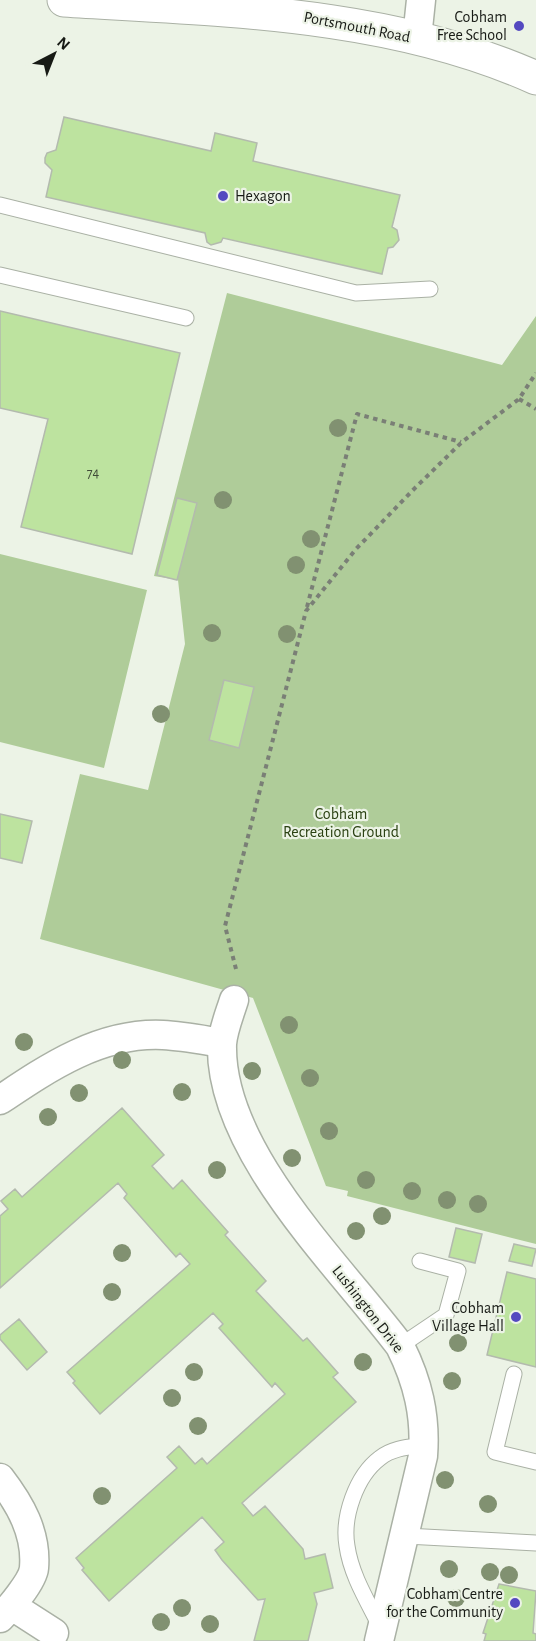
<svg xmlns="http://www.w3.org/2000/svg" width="536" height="1641" viewBox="0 0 536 1641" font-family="'Alegreya Sans',sans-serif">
  <rect width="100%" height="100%" fill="#ecf3e6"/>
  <path fill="#afcc99" d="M 227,293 L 502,365 L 536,316 L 536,1244 L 347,1196 L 348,1191 L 326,1186 L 253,998 L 40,939 L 80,774 L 148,790 L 185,644 L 178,580 L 154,576 Z
    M 0,554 L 147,590 L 104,768 L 0,742 Z"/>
  <path fill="#bde39f" stroke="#b3baae" stroke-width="1.5" d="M 64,117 L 211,151 L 215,133 L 257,143 L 253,161 L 400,195 L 392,227 L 397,230 L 399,240 L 393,247 L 388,248 L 382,274 L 223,238 L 221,242 L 211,245 L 207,242 L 205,233 L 46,197 L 52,170 L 45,163 L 45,158 L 47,153 L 56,150 Z
    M 0,311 L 180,353 L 132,554 L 21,527 L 48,419 L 0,408 Z
    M 177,498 L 197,503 L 177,580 L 157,575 Z
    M 224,680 L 254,687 L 239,748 L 209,740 Z
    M 0,814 L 32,821 L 22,863 L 0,858 Z
    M 122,1108 L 164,1155 L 152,1166 L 173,1189 L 182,1180 L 228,1232 L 225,1235 L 266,1281 L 256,1291 L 303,1341 L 307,1338 L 338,1373 L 333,1377 L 356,1402 L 242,1503 L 253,1516 L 265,1506 L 303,1549 L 305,1559 L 325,1554 L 333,1588 L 314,1593 L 317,1604 L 308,1641 L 254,1641 L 265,1599 L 258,1600 L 222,1560 L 215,1550 L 224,1542 L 202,1517 L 109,1601 L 82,1570 L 84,1568 L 76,1558 L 177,1468 L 167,1457 L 179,1446 L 195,1464 L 202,1458 L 207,1464 L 285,1394 L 275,1383 L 272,1387 L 219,1328 L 223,1324 L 213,1313 L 100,1414 L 73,1383 L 75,1381 L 67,1372 L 190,1264 L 180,1253 L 176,1257 L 124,1198 L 127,1194 L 118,1183 L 0,1288 L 0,1216 L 8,1209 L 1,1201 L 15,1189 L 22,1197 Z
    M 456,1228 L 482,1234 L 475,1263 L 449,1257 Z
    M 514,1244 L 536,1249 L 532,1266 L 509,1261 Z
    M 507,1272 L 536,1279 L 536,1367 L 487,1355 Z
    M 19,1319 L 47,1352 L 27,1370 L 0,1339 L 0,1335 Z
    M 499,1584 L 536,1591 L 533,1633 L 536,1634 L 536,1641 L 484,1641 L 486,1634 L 483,1633 Z"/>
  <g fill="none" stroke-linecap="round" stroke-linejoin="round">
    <g stroke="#aab1a5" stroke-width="17">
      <path id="lane" d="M 0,205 L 356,293 L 430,289
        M 0,275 L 186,318
        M 400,1346 L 446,1315 L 458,1271 L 420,1261
        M 514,1374 L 495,1452 L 536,1462
        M 406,1536 L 536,1543
        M 381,1628 C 368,1602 351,1575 347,1546 C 342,1517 356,1476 380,1458 C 392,1448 409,1447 424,1445"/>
    </g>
    <g stroke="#aab1a5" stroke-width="31">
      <path id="street" d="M 417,38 L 421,0
        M 234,1000 C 230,1013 223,1030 222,1044 C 219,1151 340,1266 400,1346 C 418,1382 426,1416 423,1456 L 379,1641
        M 0,1100 C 49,1067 101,1032 163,1035 C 183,1036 203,1040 222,1043
        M 0,1478 C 20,1504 37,1533 34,1568 C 33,1581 9,1609 0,1618
        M 12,1606 L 54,1633"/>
    </g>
    <g stroke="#aab1a5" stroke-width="35">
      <path id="primary" d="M 64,0 C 223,10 389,12 536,78"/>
    </g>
    <path stroke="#7a7f76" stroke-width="4" stroke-dasharray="4.5 4.5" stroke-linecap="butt" d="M 519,399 L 536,409
      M 307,607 L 357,414 L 461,442
      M 236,969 L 225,926 L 306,611 L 356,549 L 415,488 L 462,442 L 519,399 L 536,373"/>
    <use href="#lane" stroke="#fff" stroke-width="15"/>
    <use href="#street" stroke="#fff" stroke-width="28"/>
    <use href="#primary" stroke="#fff" stroke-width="33"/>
  </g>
  <g fill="#819171">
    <circle cx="338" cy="428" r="9"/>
    <circle cx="223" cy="500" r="9"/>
    <circle cx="311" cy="539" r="9"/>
    <circle cx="296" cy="565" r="9"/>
    <circle cx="212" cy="633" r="9"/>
    <circle cx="287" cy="634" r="9"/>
    <circle cx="161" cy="714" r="9"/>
    <circle cx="289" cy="1025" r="9"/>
    <circle cx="24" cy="1042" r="9"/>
    <circle cx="122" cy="1060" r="9"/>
    <circle cx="252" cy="1071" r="9"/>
    <circle cx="310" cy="1078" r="9"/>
    <circle cx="182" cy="1092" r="9"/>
    <circle cx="79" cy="1093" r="9"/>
    <circle cx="48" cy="1117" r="9"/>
    <circle cx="329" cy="1131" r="9"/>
    <circle cx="292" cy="1158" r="9"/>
    <circle cx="217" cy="1170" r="9"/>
    <circle cx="366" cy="1180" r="9"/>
    <circle cx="412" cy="1191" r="9"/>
    <circle cx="447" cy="1200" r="9"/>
    <circle cx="478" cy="1204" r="9"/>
    <circle cx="382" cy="1216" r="9"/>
    <circle cx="356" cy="1231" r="9"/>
    <circle cx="122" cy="1253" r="9"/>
    <circle cx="112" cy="1292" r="9"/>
    <circle cx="458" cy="1343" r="9"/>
    <circle cx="363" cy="1362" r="9"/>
    <circle cx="194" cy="1372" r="9"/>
    <circle cx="452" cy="1381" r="9"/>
    <circle cx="172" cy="1398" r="9"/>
    <circle cx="198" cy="1426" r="9"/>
    <circle cx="445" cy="1480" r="9"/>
    <circle cx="102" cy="1496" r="9"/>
    <circle cx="488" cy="1504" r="9"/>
    <circle cx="449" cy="1569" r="9"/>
    <circle cx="490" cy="1572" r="9"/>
    <circle cx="509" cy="1575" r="9"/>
    <circle cx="456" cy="1598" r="9"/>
    <circle cx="182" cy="1608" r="9"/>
    <circle cx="161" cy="1622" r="9"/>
    <circle cx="210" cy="1624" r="9"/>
  </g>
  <g fill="#5449c0" stroke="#ecf3e6" stroke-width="2">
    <circle cx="519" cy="26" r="6"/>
    <circle cx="223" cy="196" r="6"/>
    <circle cx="516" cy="1317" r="6"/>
    <circle cx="515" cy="1603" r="6"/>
  </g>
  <g text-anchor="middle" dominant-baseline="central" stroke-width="4.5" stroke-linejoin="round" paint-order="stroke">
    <g font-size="14" fill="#404c38">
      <text x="93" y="473">74</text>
    </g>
    <g font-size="16" fill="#171a15" stroke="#ecf3e6" text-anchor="end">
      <text x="507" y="17">Cobham<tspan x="507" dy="18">Free School</tspan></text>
      <text x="235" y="196" text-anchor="start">Hexagon</text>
      <text x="504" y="1308">Cobham<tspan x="504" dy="18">Village Hall</tspan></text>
      <text x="503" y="1594">Cobham Centre<tspan x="503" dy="18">for the Community</tspan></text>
    </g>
    <g font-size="16" fill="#171a15" stroke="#ecf3e6">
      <text transform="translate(357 27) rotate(11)">Portsmouth Road</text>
      <text transform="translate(368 1309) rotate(52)">Lushington Drive</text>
    </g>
    <g font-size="16" fill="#2a4112" stroke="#ecf3e6">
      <text x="341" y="814">Cobham<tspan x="341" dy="18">Recreation Ground</tspan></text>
    </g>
  </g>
  <g transform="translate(54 54) rotate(42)" stroke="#ecf3e6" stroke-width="4.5" paint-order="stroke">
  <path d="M0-4.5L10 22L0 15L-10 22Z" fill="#171a15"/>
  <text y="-9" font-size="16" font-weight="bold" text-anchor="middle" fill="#171a15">N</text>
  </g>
</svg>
